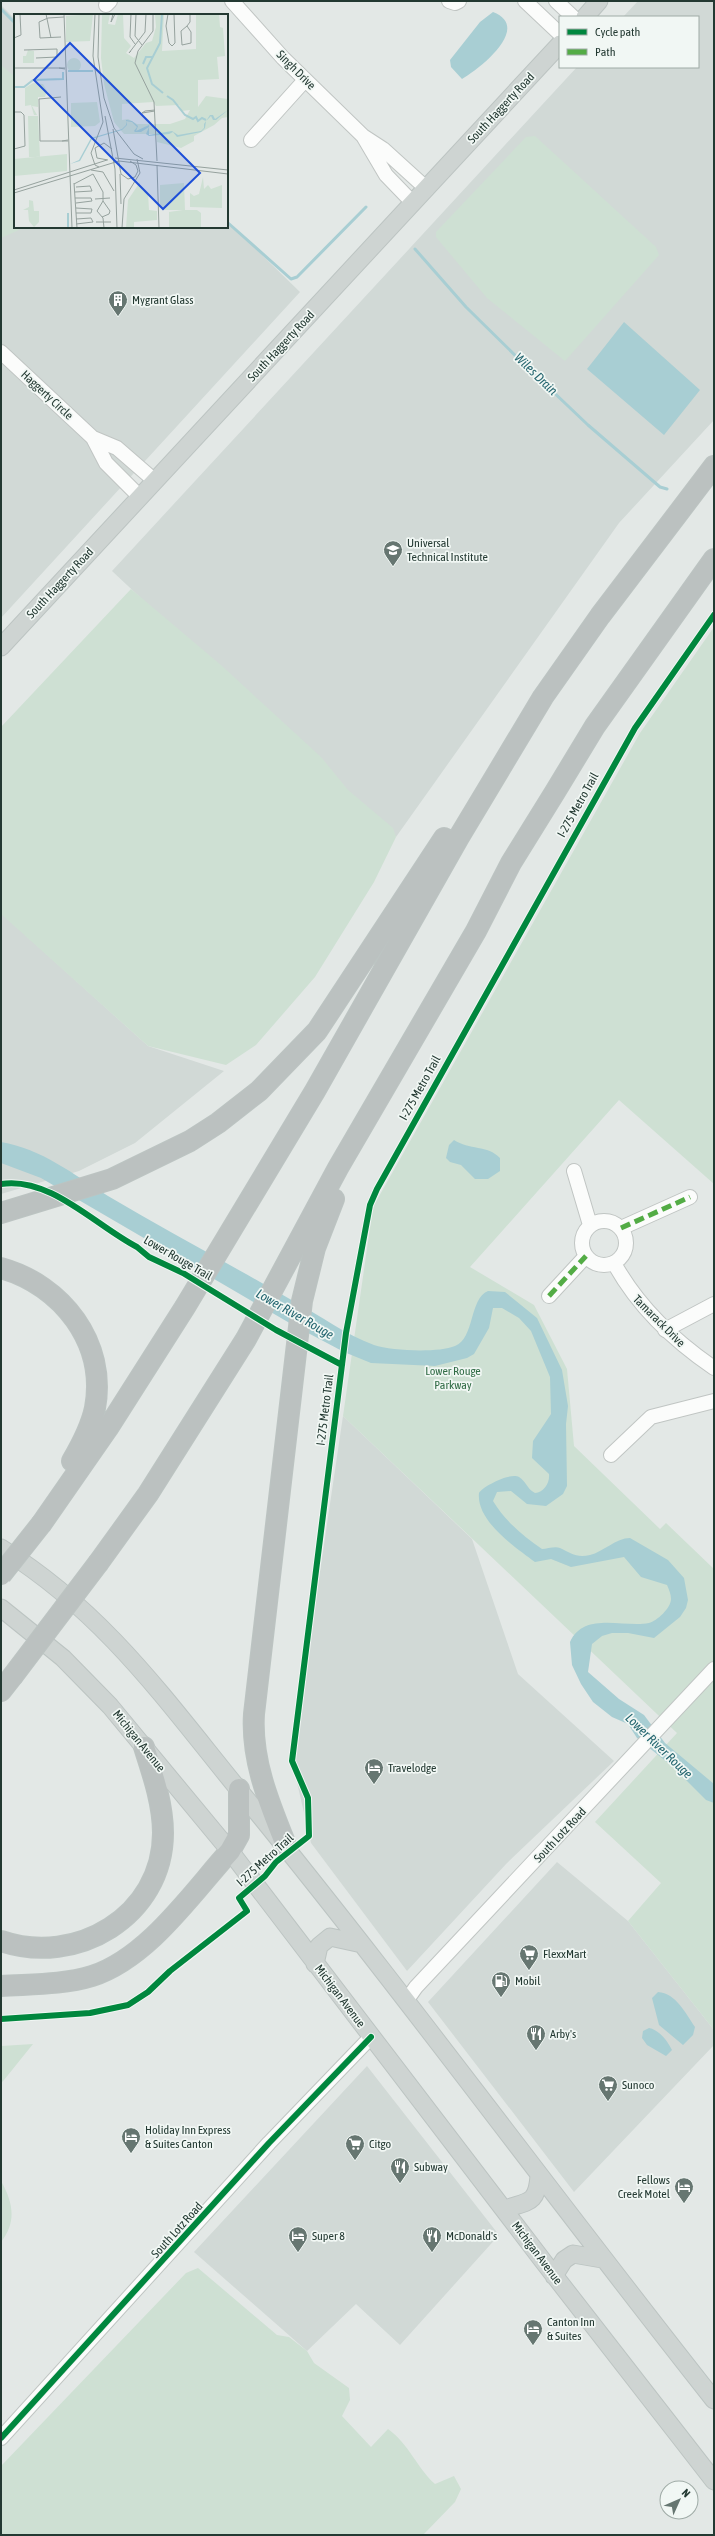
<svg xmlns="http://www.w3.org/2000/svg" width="715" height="2536" viewBox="0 0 715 2536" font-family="'Asap Condensed',sans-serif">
  <rect width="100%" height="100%" fill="#e3e8e6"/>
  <path fill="#d1d9d6" d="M 638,1 L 714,1 L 714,420 L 619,523 L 396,837 L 112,571 L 577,67 L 698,67 L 698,17 L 623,17 Z
    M 1,5 L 15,19 L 15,227 L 227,227 L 227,221 L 300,292 L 1,618 Z
    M 1,913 L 148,1046 L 224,1071 L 135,1143 L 79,1171 L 1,1194 Z
    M 343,1416 L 472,1539 L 518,1674 L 614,1761 L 507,1863 L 407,1971 L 311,1843 L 292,1761 Z
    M 557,1862 L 628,1921 L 714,2030 L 714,2045 L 574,2192 L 428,2002 Z
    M 367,2066 L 499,2235 L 400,2345 L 356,2304 L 307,2351 L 194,2252 Z"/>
  <path fill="#cee0d3" d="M 1,65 L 15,77 L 15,227 L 21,227 L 19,230 L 1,238 Z
    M 535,136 L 656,247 L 659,255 L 565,361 L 487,298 L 436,237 L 436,232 L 526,137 Z
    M 131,589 L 222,666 L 321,757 L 348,790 L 393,828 L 396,837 L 374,882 L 315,977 L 256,1045 L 226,1065 L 148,1046 L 1,914 L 1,727 Z
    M 714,627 L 714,1184 L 619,1100 L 470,1267 L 534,1305 L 567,1369 L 574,1446 L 660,1529 L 666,1523 L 714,1569 L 714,2030 L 628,1921 L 661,1883 L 595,1822 L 677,1733 L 343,1416 L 373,1207 L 640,733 Z
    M 33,2044 L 4,2080 L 1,2083 L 1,2046 Z
    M 1,2181 C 13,2202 17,2222 1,2242 Z
    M 198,2268 L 277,2335 L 289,2337 L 307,2351 L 314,2363 L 349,2388 L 350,2400 L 342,2416 L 371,2447 L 388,2429 C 409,2444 417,2468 435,2484 L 454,2476 L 461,2489 L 455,2502 L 423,2535 L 1,2535 L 1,2466 L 186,2273 Z"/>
  <path fill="#a8ced3" d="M 493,12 C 532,27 481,68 462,79 L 451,67 L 450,60 L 480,22 Z
    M 624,322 L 700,390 L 664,435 L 587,369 Z
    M 454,1140 C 469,1150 488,1145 500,1158 L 500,1171 L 488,1179 L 475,1179 L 461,1165 L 450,1162 L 446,1158 L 449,1145 Z
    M 1,1142 C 42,1149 73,1174 108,1196 C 169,1232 233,1266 295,1302 C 321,1316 346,1335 374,1345 C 392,1351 438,1353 455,1346 C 475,1338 469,1299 488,1291 L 505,1292 L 537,1318 L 562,1370 L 568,1406 L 566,1424 L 567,1486 L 563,1494 L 546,1506 L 527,1504 L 511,1491 L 497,1492 L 493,1501 C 505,1521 523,1536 542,1549 C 547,1549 555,1546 560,1548 C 571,1553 576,1558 590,1555 C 603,1552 616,1538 630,1538 L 668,1560 L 684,1578 L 688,1600 L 686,1608 L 680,1617 L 654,1638 L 628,1633 L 612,1633 L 602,1636 L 592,1644 L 588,1672 L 619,1699 L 644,1715 L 665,1743 L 714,1784 L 714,1803 L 706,1800 L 673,1767 L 637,1738 L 628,1724 L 612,1717 L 593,1702 L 581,1684 L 572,1665 L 570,1642 C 584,1611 624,1628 649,1623 C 657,1621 671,1608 671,1599 C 671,1594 669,1590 667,1585 L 641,1577 L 624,1557 L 571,1567 L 551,1559 L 535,1562 C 515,1547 476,1521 479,1493 C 483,1486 511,1472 519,1477 C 526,1481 527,1489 535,1493 C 544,1492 550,1483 549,1474 L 532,1458 L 533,1441 L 551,1414 L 550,1377 L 531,1331 L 519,1318 L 502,1308 L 493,1308 L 489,1328 L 474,1354 L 467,1358 L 435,1366 L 371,1363 L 344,1352 L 293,1325 L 41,1178 L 1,1163 Z
    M 658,1992 C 676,1993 686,2014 695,2027 L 693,2035 L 683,2045 L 659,2025 L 652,1998 Z
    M 649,2028 C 659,2030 667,2040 672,2050 L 666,2056 L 647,2045 L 642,2038 L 643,2031 Z"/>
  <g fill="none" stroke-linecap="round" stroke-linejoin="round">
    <path stroke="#a8ced3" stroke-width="3" d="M 1,9 L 15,23
      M 227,222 L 291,279 L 297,277 L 366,207
      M 415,249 L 466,307 L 526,366 L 588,425 L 660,487 L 667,489"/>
    <g stroke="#c0c5c3" stroke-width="16">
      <path id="minor" d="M 232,1 L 283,58 L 363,136
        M 449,1 L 455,3 L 459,1
        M 525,1 L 560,34
        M 556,1 L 573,17
        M 106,5 L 110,1
        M 251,140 L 305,80
        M 413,203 L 386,175 L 363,136 L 383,149 L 427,189
        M 1,352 L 93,438
        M 140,497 L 106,463 L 93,438 L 117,448 L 155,481
        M 574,1171 L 590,1225
        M582 1243a22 22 0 1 1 44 0a22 22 0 1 1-44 0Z
        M 621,1228 L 690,1197
        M 614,1263 C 638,1307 673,1340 714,1368
        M 549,1296 L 586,1256
        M 665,1330 L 714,1304
        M 611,1455 L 651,1417 L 714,1401
        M 406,2001 L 416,1987 L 714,1669
        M 1,2438 L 269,2143 L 371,2037"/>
    </g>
    <g stroke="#bcc4c2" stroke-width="19">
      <path id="major" d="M 585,17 L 599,1
        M 1,647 L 560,44
        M 1,1548 C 104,1612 164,1698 239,1790 C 402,1989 554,2198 714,2400
        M 1,1608 L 63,1658 L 110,1706 L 230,1851 L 543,2261 L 714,2481
        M 315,1964 L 319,1946 L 330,1937 L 362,1944
        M 505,2209 C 527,2201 537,2205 539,2176
        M 554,2276 L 564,2260 L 573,2254 L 602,2259"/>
    </g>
    <g stroke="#bcc4c2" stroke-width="22">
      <path id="highway" d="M 1,1213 L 112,1179 L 190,1141 L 218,1123 L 259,1091 L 317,1031 L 444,838
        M 1,1268 C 62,1285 107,1343 95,1408 C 91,1427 82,1444 72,1461
        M 42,1523 L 108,1428 L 185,1307 L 315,1091 L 459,837 L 543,697 L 600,616 L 714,466
        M 99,1562 L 148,1494 L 246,1339 L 338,1168 L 476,931 L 511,863 L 555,792 L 595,726 L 714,559
        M 1,1691 L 12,1677
        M 286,1845 C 269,1803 251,1760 254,1714 L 302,1301 L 315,1248 L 334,1199
        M 1,1941 C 76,1967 163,1916 163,1833 C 163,1804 153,1775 144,1747
        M 1,1986 C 30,1984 63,1985 92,1976 C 148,1958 192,1893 230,1851 L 239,1835 L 239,1789"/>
    </g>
    <use href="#minor" stroke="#fbfcfb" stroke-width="14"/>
    <use href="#major" stroke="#ced4d2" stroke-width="17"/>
    <use href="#highway" stroke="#bbc1c0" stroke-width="20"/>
    <g stroke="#bcc4c2" stroke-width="22" stroke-linecap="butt">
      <path id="highway-bridge" d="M 1,1575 L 42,1523
        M 12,1677 L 99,1562"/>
    </g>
    <use href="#highway-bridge" stroke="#bbc1c0" stroke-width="20"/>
    <path stroke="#53ac45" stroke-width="5" stroke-dasharray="10 5" stroke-linecap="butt" d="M 621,1228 L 690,1197
      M 549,1296 L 586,1256"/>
    <g stroke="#f1f7f4" stroke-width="8">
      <path id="cycleway" d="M 1,1184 C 50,1176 96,1226 137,1247 L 149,1257 L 183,1273 L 276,1330 L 342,1365
        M 1,2019 L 90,2013 L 128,2005 L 148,1992 L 170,1971 L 247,1911 L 239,1898 L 265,1876 L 276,1862 L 309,1836 L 308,1798 L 292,1761 L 346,1333 L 370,1205 L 377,1189 L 635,728 L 714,615
        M 1,2438 L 269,2143 L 371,2037"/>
    </g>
    <use href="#cycleway" stroke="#00873e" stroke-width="6"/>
  </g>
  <defs>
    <g id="building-pin" transform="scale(1)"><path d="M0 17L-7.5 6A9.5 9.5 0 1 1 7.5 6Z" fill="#667671" stroke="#f1f7f4"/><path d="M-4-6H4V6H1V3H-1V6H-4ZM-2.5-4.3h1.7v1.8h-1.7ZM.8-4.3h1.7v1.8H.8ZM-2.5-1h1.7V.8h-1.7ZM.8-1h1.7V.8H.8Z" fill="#fff"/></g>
    <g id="university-pin" transform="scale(1)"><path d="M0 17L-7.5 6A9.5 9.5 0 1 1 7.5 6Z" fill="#667671" stroke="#f1f7f4"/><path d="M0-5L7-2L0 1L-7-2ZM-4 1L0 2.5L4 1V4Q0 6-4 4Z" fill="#fff"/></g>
    <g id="hotel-pin" transform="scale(1)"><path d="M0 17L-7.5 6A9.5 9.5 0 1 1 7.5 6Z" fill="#667671" stroke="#f1f7f4"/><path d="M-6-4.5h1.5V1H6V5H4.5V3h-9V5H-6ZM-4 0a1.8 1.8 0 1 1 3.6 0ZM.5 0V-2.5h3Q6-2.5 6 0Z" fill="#fff"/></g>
    <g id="supermarket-pin" transform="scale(1)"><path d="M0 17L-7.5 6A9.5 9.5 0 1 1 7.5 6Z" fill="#667671" stroke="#f1f7f4"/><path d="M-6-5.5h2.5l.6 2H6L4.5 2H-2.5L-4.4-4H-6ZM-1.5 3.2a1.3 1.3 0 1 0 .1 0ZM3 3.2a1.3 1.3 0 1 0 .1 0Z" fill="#fff"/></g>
    <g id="fuel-pin" transform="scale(1)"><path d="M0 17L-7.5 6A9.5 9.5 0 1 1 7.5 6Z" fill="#667671" stroke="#f1f7f4"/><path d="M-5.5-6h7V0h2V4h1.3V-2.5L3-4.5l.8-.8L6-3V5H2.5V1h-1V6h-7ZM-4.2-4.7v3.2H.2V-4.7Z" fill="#fff"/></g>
    <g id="restaurant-pin" transform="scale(1)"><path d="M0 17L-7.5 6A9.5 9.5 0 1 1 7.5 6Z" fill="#667671" stroke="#f1f7f4"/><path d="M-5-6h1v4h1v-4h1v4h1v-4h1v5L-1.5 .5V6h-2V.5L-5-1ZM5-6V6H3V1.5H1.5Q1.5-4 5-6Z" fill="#fff"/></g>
  </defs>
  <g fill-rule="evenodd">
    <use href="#building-pin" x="118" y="300"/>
    <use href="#university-pin" x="393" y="550"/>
    <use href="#hotel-pin" x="374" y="1768"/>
    <use href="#supermarket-pin" x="529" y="1954"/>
    <use href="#fuel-pin" x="501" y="1981"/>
    <use href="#restaurant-pin" x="536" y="2034"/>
    <use href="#supermarket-pin" x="608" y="2085"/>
    <use href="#hotel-pin" x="131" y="2137"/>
    <use href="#supermarket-pin" x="355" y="2144"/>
    <use href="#restaurant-pin" x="400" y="2167"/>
    <use href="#hotel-pin" x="684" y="2187"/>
    <use href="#hotel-pin" x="298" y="2236"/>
    <use href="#restaurant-pin" x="432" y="2236"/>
    <use href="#hotel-pin" x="533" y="2329"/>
  </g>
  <g text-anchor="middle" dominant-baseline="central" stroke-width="3.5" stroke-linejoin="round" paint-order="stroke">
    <g font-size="12" fill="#233932" stroke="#f1f7f4">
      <text transform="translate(296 70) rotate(45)">Singh Drive</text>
      <text transform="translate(501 108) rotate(-47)">South Haggerty Road</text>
      <text transform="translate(281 346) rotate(-47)">South Haggerty Road</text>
      <text transform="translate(47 395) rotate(43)">Haggerty Circle</text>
      <text transform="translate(60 583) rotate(-47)">South Haggerty Road</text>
      <text transform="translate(578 805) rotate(-61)">I-275 Metro Trail</text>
      <text transform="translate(420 1088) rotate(-61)">I-275 Metro Trail</text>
      <text transform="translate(178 1258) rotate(30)">Lower Rouge Trail</text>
      <text transform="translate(659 1321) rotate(45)">Tamarack Drive</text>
      <text transform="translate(325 1410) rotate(-83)">I-275 Metro Trail</text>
      <text transform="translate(139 1741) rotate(51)">Michigan Avenue</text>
      <text transform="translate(560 1835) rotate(-47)">South Lotz Road</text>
      <text transform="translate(265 1860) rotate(-42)">I-275 Metro Trail</text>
      <text transform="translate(340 1996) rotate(53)">Michigan Avenue</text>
      <text transform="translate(177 2230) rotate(-48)">South Lotz Road</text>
      <text transform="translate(537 2253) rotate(53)">Michigan Avenue</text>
    </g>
    <g font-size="12" fill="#233932" stroke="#f1f7f4" text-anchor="start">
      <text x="132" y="300">Mygrant Glass</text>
      <text x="407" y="543">Universal<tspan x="407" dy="14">Technical Institute</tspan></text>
      <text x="388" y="1768">Travelodge</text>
      <text x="543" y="1954">FlexxMart</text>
      <text x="515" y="1981">Mobil</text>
      <text x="550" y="2034">Arby's</text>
      <text x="622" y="2085">Sunoco</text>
      <text x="145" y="2130">Holiday Inn Express<tspan x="145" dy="14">&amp; Suites Canton</tspan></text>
      <text x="369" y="2144">Citgo</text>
      <text x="414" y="2167">Subway</text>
      <text x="670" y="2180" text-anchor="end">Fellows<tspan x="670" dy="14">Creek Motel</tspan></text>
      <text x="312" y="2236">Super 8</text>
      <text x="446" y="2236">McDonald's</text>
      <text x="547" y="2322">Canton Inn<tspan x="547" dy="14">&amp; Suites</tspan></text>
    </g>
    <g font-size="12" fill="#316c46" stroke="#f1f7f4">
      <text x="453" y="1371">Lower Rouge<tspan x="453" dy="14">Parkway</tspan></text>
    </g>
    <g font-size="13" font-style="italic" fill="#23656f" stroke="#f1f7f4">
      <text transform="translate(536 374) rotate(44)">Wiles Drain</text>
      <text transform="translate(295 1314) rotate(30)">Lower River Rouge</text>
      <text transform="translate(659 1746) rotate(44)">Lower River Rouge</text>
    </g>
  </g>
  <g transform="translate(14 14)">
    <rect width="214" height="214" fill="#e3e8e6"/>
    <path d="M 79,0 L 76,27 L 52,28 L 52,2 ZM 88,0 L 96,0 L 94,10 L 101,11 L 104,0 L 109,0 L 110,24 L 117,32 L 112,39 L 120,44 L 132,29 L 138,27 L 142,13 L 141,0 L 150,0 L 148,37 L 182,35 L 182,0 L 205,0 L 206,13 L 209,14 L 211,42 L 203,43 L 205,65 L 184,66 L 184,93 L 192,82 L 214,85 L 214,103 L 208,104 L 200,111 L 180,122 L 180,127 L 167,134 L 143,128 L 143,120 L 110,120 L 100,108 L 90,70 L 87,44 ZM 139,88 L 142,92 L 165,91 L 168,97 L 176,96 L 171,105 L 156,110 L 123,110 L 114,105 L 108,106 L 108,90 ZM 14,36 L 20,37 L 20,49 L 9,49 L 9,42 L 12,42 ZM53 51a7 7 0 1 1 14 0a7 7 0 1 1-14 0ZM 19,69 L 29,70 L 33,77 L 31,83 L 24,83 L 24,93 L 18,92 L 23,101 L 20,101 L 17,91 L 11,92 L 11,74 ZM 83,88 L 86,108 L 81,112 L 57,113 L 57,89 ZM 14,102 L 24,102 L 26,143 L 15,143 ZM 53,140 L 53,157 L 0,162 L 0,145 ZM 189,163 L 190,175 L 194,171 L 197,175 L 208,171 L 208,194 L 176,193 L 176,179 L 180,182 L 185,180 ZM 126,168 L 126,173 L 134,179 L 135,196 L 143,197 L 143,206 L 120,208 L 120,214 L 112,214 L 114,186 ZM 170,169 L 171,196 L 183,196 L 187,199 L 187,214 L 155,214 L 155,198 L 169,196 L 149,196 L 146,193 L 146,171 ZM 15,186 L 19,187 L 20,197 L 25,197 L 25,208 L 20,213 L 15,207 L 14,196 L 9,196 L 15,193 Z" fill="#cee0d3" fill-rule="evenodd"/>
    <path d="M 214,96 L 202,106 L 199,106 L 197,102 L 192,107 L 191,114 L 187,118 L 163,123 L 159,118 L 155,120 L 135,122 L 132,120 L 135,113 L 127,118 L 121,118 L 120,117 L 123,113 L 118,108 L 112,107 L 113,111 L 108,116 L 78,125 L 66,147 L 56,150 L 65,146 L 77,124 L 108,115 L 112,111 L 112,106 L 118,107 L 124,112 L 122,117 L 135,111 L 135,121 L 158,117 L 164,121 L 187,117 L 190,114 L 190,110 L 196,101 L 199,101 L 201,105 Z" fill="#a8ced3"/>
    <path fill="none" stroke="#a8ced3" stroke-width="2" d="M 148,0 L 146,29 L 133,54 L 138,70 L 149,79M 129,50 L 132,43 L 139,43M 54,57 L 79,57M 0,73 L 10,73 L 19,66 L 49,65 L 49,58M 153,82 L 159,86 L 171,101 L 179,105 L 182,103 L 184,107 L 188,104 L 192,106M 54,199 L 54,214"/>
    <path fill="none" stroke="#96a29e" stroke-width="1" d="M 32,0 L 37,24M 50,0 L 58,214M 81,0 L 79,42 L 89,108 L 77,139 L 81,151 L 85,153M 85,0 L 84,43 L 90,84 L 100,114 L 120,140 L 129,145M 99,0 L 97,8 L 101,0M 117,0 L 116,23 L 121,30M 122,0 L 121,22 L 128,31M 139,0 L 139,17 L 124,37 L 121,49 L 140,88 L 143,147M 154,0 L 152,12 L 155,29 L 158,32M 173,12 L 177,18 L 177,29 L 168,31 L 167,17 ZM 173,12 L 176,8 L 176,0M 47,23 L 26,24 L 25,8 L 34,4 L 50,3M 0,24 L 7,21 L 6,0M 158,32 L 161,29 L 160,0M 10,36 L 43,35 L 43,43 L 22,44M 117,37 L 115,39 L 131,18 L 132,0M 0,54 L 45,54M 51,54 L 45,54 L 51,55M 47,83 L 25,85 L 26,127 L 48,127M 141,96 L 131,97 L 128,99 L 141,97M 0,98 L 7,98 L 10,101 L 11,132 L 0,135M 91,102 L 101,155 L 103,214M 99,115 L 107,160 L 114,165 L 121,163 L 124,157 L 122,151 L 116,147M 54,126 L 48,127 L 54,127M 101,144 L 214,156M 94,146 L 83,144 L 81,134 L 90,129 L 98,135M 143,151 L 145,214M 77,156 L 89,158 L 100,177M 79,160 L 89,178 L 89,187 L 83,197 L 89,204 L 90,214M 106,160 L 107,190M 60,169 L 63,214M 60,170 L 79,160M 0,176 L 93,146M 61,178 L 78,177 L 76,172 L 62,173M 0,179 L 105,147 L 214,160M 61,184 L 77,184 L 78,187 L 62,189M 81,185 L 96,184M 62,194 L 78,195 L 77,199 L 62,199M 88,203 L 95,200 L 96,197 L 89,187M 62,205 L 77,204 L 79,208 L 62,210M 82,208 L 97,208M 108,214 L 110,185 L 126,159 L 123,145"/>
    <path fill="#1d4ed8" fill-opacity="0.15" stroke="#1d4ed8" stroke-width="2" d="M 56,29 L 186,159 L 149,195 L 20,66 Z"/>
    <rect width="214" height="214" fill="none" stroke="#233932" stroke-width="2"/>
  </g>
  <rect width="715" height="2536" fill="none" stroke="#233932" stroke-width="4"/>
  <rect x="559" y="16" width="140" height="52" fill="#f1f7f4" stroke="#9faba6"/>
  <rect x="567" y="29" width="20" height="6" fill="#00873e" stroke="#9faba6"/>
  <text x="595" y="36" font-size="12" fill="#233932">Cycle path</text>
  <rect x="567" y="49" width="20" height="6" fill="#53ac45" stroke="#9faba6"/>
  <text x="595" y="56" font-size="12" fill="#233932">Path</text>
  <g transform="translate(679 2500) rotate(45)"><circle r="19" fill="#f1f7f4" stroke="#9faba6"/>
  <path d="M0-3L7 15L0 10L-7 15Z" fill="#667671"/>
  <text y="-6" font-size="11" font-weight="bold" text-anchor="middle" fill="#233932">N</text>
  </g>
</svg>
